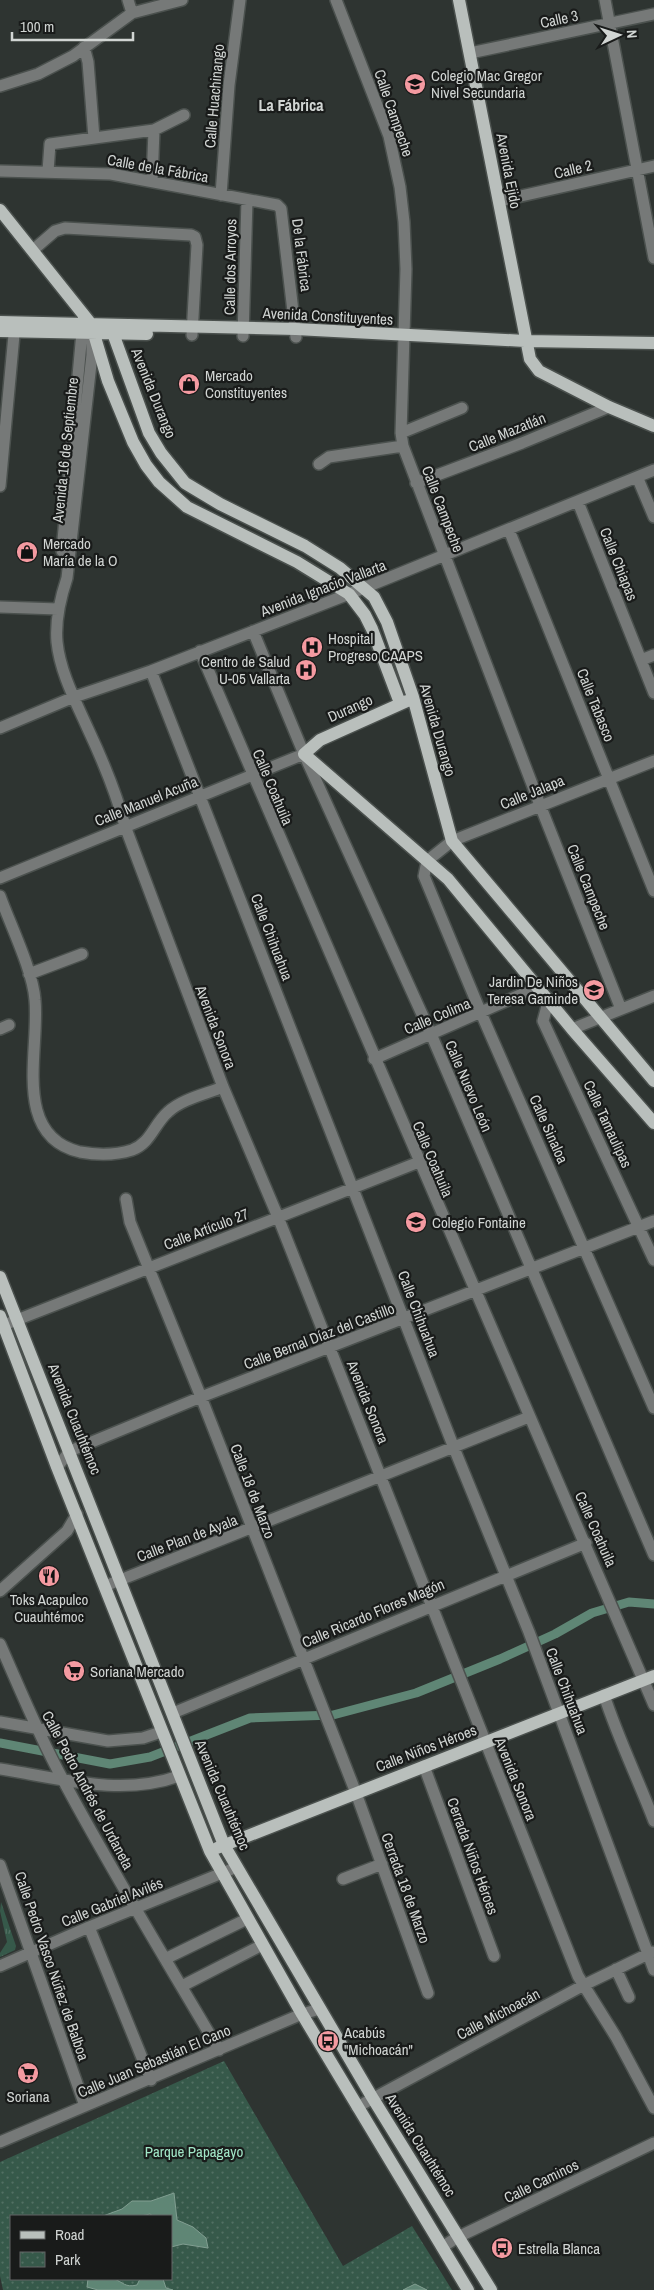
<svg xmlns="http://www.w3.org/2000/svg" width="654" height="2290" viewBox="0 0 654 2290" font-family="'Archivo Narrow',sans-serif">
  <defs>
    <pattern id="grass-tufts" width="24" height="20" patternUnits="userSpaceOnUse" patternTransform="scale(1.25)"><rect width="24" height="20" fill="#36594a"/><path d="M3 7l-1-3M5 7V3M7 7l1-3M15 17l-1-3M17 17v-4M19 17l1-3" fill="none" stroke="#527063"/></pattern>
    <pattern id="park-dots" width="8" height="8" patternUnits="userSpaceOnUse" patternTransform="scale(1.25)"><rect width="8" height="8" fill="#36594a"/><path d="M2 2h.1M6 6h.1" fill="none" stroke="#527063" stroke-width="1.8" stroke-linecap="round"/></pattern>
  </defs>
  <rect width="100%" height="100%" fill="#2e3431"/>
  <path fill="url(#grass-tufts)" d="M 1,1902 L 16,1946 L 15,1950 L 0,1957 L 0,1953 L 7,1942 L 0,1911 Z"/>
  <path fill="url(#park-dots)" fill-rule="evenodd" d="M 224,2061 L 343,2266 L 412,2226 L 452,2290 L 3,2290 L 0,2276 L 0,2162 ZM 11,2216 L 171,2216 L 171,2279 L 11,2279 Z"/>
  <path fill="#5f8675" stroke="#819e91" d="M 174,2193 L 177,2220 L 193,2227 L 206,2238 L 208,2248 L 183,2244 L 171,2247 L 171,2216 L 153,2216 L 150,2214 L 141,2216 L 103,2216 L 122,2209 L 132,2201 L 151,2201 Z
    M 88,2279 C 95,2279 107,2276 114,2279 C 123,2282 125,2288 137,2285 L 140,2279 L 163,2279 L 166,2288 L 173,2290 L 98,2290 L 87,2287 Z
    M 415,2284 L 427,2290 L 403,2290 Z"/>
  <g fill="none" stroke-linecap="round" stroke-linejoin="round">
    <path stroke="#5f8675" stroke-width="9" d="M 0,1743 L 110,1764 L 150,1757 L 250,1718 L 333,1715 L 416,1693 L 500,1659 L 555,1634 L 592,1613 L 629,1602 L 654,1604"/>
    <g stroke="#4b514e" stroke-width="14">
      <path id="minor" d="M 128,0 L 132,13
        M 336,0 L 389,136 L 400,187 L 404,222 L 406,269 L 401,433 L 403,446 L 540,805 L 621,1009
        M 605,0 L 654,258
        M 84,47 L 88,62 L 94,138
        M 470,53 L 654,14
        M 0,86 L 38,74 L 73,56 L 132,13 L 182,0
        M 0,171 L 111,174 L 277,205 L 281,209 L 296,337
        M 48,171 L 50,144 L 154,130 L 184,115
        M 152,181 L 154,130
        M 221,195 L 229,85 L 240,0
        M 499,201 L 654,166
        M 33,250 L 55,231 L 65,228 L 191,235 L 195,237 L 197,245 L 192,335
        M 92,334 L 92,355 L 67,578 C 60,599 55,620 57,642 C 60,672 76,702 88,729 C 103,761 116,792 125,826 L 223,1087 L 278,1217 L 578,1976 L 616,2037 L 654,2108
        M 243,336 L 247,200
        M 401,433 L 462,408
        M 319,464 L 329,457 L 403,446
        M 638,479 L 654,517
        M 416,483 L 522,443 L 609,407
        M 0,486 L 15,324
        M 578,502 L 654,693
        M 509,530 L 654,891
        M 62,551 L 82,332
        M 0,607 L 58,609
        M 253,631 L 304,754 L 431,1034 L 654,1555
        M 200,651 C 348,1003 504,1353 654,1705
        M 641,660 L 654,655
        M 151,671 L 454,1448 L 529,1632 L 654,1970
        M 0,728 L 74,697 L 151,671 L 349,594 L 654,470
        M 654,761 L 452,841 L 427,861 L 424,876 L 481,1013 L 654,1408
        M 0,878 L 304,754
        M 0,896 C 10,924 33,971 35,1000 C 40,1049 11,1136 80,1152 C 97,1155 116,1155 132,1150 C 151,1143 154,1124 168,1112 C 182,1099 206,1094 223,1087
        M 29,974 L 82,954
        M 549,999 L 543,1021 L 654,1260
        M 0,1029 L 9,1025
        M 572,1029 L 654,996
        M 374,1059 L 538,987
        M 126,1199 L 130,1222 L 201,1397 L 356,1793 L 428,1993
        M 4,1325 L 419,1162
        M 57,1467 L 70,1451 L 201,1397 L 654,1221
        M 105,1586 L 529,1417
        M 0,1591 L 67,1531 L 77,1514
        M 0,1644 C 20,1689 38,1734 62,1778 C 111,1870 166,1960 219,2050
        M 604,1695 C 618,1738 638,1779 654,1821
        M 173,1713 L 586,1543
        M 0,1722 L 108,1741 L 143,1738 L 161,1732
        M 424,1766 L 494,1956
        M 0,1769 C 59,1778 121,1797 179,1776
        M 0,1865 L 85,2106
        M 343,1879 L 382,1864
        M 89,1927 L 151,2080
        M 165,1959 L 247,1919
        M 0,1966 L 89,1927 L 237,1867
        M 616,1969 L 629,1997
        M 182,1986 L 262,1945
        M 357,2107 L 584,1985 L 652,1952
        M 0,2142 L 302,2014 L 320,2009
        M 442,2247 L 458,2237 L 654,2143"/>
    </g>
    <g stroke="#4b514e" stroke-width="15">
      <path id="major" d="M 459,0 L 530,359 L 539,371 L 609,407 L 654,426
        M 0,210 L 91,324 L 108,381 L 133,442 L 146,465 L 159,482 L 187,507 L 297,562 L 349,594 L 365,615 L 372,629 L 400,703
        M 0,322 L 296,329 L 525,341 L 654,343
        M 110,325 L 149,433 L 161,453 L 185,483 L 220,504 L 305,546 L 340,568 L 374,597 L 387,622 L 413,697 L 452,841 L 654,1081
        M 0,331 L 147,334
        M 407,701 L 320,740 L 304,754 L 448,879 L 572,1029 L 654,1123
        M 0,1277 L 224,1845 L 372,2097 L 491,2290
        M 0,1316 L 57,1467 L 210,1851 L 302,2014 L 468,2290
        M 217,1848 L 654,1676"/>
    </g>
    <use href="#minor" stroke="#767978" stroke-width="11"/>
    <use href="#major" stroke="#b9bfbc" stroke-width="12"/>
  </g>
  <defs>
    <g id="school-disc" transform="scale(1.125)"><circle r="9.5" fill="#f49aa1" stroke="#191b1a"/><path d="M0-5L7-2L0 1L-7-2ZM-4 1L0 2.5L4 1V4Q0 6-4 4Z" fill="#111"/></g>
    <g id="shop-disc" transform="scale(1.125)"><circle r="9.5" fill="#f49aa1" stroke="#191b1a"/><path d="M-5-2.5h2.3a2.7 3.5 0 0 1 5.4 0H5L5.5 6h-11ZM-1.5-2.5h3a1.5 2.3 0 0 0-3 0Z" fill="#111"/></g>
    <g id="hospital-disc" transform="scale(1.125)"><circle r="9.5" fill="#f49aa1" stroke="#191b1a"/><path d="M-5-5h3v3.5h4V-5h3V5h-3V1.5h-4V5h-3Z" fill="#111"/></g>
    <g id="restaurant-disc" transform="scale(1.125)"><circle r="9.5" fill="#f49aa1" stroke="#191b1a"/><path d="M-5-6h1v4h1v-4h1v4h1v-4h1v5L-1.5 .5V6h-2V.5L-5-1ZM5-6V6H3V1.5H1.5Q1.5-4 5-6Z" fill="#111"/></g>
    <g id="supermarket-disc" transform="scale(1.125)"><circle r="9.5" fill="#f49aa1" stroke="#191b1a"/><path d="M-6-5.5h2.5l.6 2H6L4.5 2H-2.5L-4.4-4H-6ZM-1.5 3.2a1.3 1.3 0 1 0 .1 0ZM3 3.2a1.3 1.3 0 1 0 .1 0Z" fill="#111"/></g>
    <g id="bus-disc" transform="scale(1.125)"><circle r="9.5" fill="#f49aa1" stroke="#191b1a"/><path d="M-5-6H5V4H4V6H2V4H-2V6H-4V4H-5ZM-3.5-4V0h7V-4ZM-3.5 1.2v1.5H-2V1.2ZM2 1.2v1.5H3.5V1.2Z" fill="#111"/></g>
  </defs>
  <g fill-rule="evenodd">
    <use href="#school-disc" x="415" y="84"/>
    <use href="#shop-disc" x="189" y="384"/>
    <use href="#shop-disc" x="27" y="552"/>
    <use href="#hospital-disc" x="312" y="647"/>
    <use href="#hospital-disc" x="306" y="670"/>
    <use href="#school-disc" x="594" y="990"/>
    <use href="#school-disc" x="416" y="1222"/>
    <use href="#restaurant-disc" x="49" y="1576"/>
    <use href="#supermarket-disc" x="74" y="1671"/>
    <use href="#bus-disc" x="328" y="2041"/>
    <use href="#supermarket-disc" x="28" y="2073"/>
    <use href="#bus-disc" x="502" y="2248"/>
  </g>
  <g text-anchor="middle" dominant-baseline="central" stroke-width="4.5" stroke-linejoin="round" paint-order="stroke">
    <g font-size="15" fill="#d1d5d3" stroke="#191b1a">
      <text transform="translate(559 19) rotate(-12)">Calle 3</text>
      <text transform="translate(214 96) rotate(-85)">Calle Huachinango</text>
      <text transform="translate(394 113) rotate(71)">Calle Campeche</text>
      <text transform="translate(158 168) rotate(10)">Calle de la Fábrica</text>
      <text transform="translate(573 169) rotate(-13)">Calle 2</text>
      <text transform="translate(509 171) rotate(79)">Avenida Ejido</text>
      <text transform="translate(302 255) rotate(83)">De la Fábrica</text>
      <text transform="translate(230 267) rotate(-89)">Calle dos Arroyos</text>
      <text transform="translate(328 316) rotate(3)">Avenida Constituyentes</text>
      <text transform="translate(154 393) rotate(68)">Avenida Durango</text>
      <text transform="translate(507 432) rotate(-22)">Calle Mazatlán</text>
      <text transform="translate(65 450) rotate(-84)">Avenida 16 de Septiembre</text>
      <text transform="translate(443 509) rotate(69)">Calle Campeche</text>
      <text transform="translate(619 564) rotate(68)">Calle Chiapas</text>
      <text transform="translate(323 588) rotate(-21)">Avenida Ignacio Vallarta</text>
      <text transform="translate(596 705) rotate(68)">Calle Tabasco</text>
      <text transform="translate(350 708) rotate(-24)">Durango</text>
      <text transform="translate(438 730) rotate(74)">Avenida Durango</text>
      <text transform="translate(273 787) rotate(67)">Calle Coahuila</text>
      <text transform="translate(532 792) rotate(-22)">Calle Jalapa</text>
      <text transform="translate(146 801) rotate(-22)">Calle Manuel Acuña</text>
      <text transform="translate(589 887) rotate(68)">Calle Campeche</text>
      <text transform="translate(272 937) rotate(69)">Calle Chihuahua</text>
      <text transform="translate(437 1016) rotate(-23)">Calle Colima</text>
      <text transform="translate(216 1027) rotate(69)">Avenida Sonora</text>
      <text transform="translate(469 1086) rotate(67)">Calle Nuevo León</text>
      <text transform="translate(608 1124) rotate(65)">Calle Tamaulipas</text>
      <text transform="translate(549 1129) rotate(66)">Calle Sinaloa</text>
      <text transform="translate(433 1159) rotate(67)">Calle Coahuila</text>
      <text transform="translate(206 1229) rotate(-21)">Calle Artículo 27</text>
      <text transform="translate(419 1314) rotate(69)">Calle Chihuahua</text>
      <text transform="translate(319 1336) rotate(-21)">Calle Bernal Díaz del Castillo</text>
      <text transform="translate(368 1402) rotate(68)">Avenida Sonora</text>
      <text transform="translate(75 1419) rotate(68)">Avenida Cuauhtémoc</text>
      <text transform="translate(253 1491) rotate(69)">Calle 18 de Marzo</text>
      <text transform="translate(596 1529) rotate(66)">Calle Coahuila</text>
      <text transform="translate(187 1538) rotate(-21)">Calle Plan de Ayala</text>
      <text transform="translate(373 1613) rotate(-23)">Calle Ricardo Flores Magón</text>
      <text transform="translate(567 1691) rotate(69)">Calle Chihuahua</text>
      <text transform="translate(426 1748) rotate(-21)">Calle Niños Héroes</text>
      <text transform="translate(516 1779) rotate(68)">Avenida Sonora</text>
      <text transform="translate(88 1790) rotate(62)">Calle Pedro Andrés de Urdaneta</text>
      <text transform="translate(223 1795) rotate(67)">Avenida Cuauhtémoc</text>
      <text transform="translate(473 1856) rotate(70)">Cerrada Niños Héroes</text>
      <text transform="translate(406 1888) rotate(70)">Cerrada 18 de Marzo</text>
      <text transform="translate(112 1902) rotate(-22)">Calle Gabriel Avilés</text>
      <text transform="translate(52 1966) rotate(71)">Calle Pedro Vasco Núñez de Balboa</text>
      <text transform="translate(498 2014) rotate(-28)">Calle Michoacán</text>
      <text transform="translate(154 2061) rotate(-23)">Calle Juan Sebastián El Cano</text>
      <text transform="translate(421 2145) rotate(58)">Avenida Cuauhtémoc</text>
      <text transform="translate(541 2181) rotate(-26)">Calle Caminos</text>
    </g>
    <g font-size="15" fill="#d1d5d3" stroke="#191b1a" text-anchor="start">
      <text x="431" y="75">Colegio Mac Gregor<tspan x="431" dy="17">Nivel Secundaria</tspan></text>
      <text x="205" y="375">Mercado<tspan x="205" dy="17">Constituyentes</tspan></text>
      <text x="43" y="543">Mercado<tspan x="43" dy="17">María de la O</tspan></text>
      <text x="328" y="638">Hospital<tspan x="328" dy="17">Progreso CAAPS</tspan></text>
      <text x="290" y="661" text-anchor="end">Centro de Salud<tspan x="290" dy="17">U-05 Vallarta</tspan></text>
      <text x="578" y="981" text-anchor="end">Jardin De Niños<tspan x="578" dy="17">Teresa Gaminde</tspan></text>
      <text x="432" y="1222">Colegio Fontaine</text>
      <text x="49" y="1599" text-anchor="middle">Toks Acapulco<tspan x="49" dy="17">Cuauhtémoc</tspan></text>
      <text x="90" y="1671">Soriana Mercado</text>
      <text x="344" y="2032">Acabús<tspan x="344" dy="17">"Michoacán"</tspan></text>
      <text x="28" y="2096" text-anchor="middle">Soriana</text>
      <text x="518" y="2248">Estrella Blanca</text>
    </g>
    <g font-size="15" fill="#a1e6c7" stroke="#191b1a">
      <text x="194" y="2151">Parque Papagayo</text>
    </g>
    <g font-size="16" font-weight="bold" fill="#d1d5d3" stroke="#191b1a">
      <text x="291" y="105">La Fábrica</text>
    </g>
  </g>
  <rect x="10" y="2215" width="162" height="65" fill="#191b1a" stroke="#636564"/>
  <rect x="20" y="2231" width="25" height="8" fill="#b9bfbc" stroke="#636564"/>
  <text x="55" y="2240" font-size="15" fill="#d1d5d3">Road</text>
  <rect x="20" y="2252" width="25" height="15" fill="url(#park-dots)" stroke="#636564"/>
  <text x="55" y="2265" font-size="15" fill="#d1d5d3">Park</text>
  <g transform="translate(619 35) rotate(86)" stroke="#191b1a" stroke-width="4" paint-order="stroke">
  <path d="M0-4L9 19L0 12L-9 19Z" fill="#d1d5d3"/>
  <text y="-8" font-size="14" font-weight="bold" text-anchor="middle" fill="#d1d5d3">N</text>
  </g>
  <path d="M12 32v8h121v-8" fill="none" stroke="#d1d5d3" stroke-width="2.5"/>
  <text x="20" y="32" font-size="15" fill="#d1d5d3" stroke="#191b1a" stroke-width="4" paint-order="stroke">100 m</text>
</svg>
